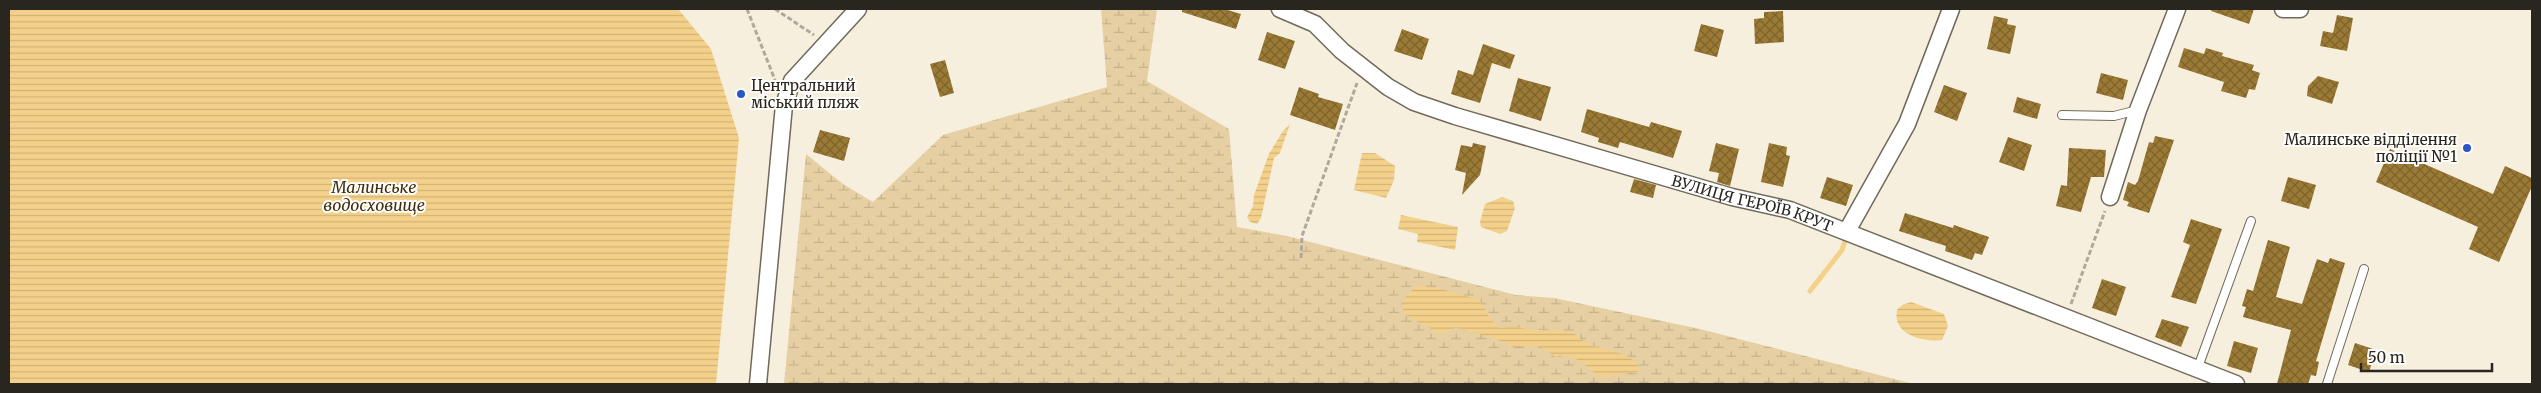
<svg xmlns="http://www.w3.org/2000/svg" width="2541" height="393" viewBox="0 0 2541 393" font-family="Merriweather,serif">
  <defs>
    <pattern id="wetland-marsh" width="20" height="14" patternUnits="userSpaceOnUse" patternTransform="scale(1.25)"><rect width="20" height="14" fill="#e6d0a3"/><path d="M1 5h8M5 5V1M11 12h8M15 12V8" fill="none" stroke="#c5b28c"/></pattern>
    <pattern id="water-rules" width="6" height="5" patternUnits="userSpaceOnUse" patternTransform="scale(1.25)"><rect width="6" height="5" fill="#f4d18b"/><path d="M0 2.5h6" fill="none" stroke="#d1b378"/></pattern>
    <pattern id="building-cross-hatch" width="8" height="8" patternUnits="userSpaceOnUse" patternTransform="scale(1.25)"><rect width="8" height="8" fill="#9a7a34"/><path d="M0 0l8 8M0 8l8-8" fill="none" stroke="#7e642c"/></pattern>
  </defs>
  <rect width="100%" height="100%" fill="#f7efde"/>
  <path fill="url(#wetland-marsh)" d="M 1101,9 L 1157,9 L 1147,81 L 1229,129 L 1237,227 L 1287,236 L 1516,295 L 1554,298 L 1700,329 L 1914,384 L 784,384 L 806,154 L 843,184 L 873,202 L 943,135 L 1107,87 Z"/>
  <path fill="url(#water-rules)" d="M 9,9 L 679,10 L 711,49 L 739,138 L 716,384 L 9,384 Z
    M 1290,124 L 1280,153 L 1274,158 L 1261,218 L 1257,224 L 1250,222 L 1247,217 L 1253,206 L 1254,195 L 1269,154 L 1283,131 Z
    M 1362,153 L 1375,153 L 1395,166 L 1394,180 L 1386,198 L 1354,190 Z
    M 1502,197 L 1513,201 L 1515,208 L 1507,231 L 1500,234 L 1481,227 L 1480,222 L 1485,204 Z
    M 1401,215 L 1458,227 L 1455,250 L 1417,242 L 1418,234 L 1398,229 Z
    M 1418,286 L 1438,288 L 1480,300 L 1489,317 L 1499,328 L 1516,326 C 1528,333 1558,328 1574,333 C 1592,354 1626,345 1640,368 L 1638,372 L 1599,377 C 1586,365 1574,352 1555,357 L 1543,348 L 1534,345 L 1513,347 L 1494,338 L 1464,330 L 1455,328 L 1445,333 L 1439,333 L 1410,318 L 1404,313 C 1399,300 1409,292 1418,286 Z
    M 1911,302 L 1944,314 L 1948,326 L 1942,340 C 1922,342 1892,335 1897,310 L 1902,305 Z"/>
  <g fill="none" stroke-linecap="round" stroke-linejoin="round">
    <path stroke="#f4d18b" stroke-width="5" d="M 1810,291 L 1842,250 L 1845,241"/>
  </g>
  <path fill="url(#building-cross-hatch)" d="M 1182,9 L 1224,9 L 1241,14 L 1236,29 L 1182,12 Z
    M 2212,9 L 2254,9 L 2249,24 L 2211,11 Z
    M 1783,11 L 1784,42 L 1755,44 L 1754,19 L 1764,18 L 1764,12 Z
    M 2337,15 L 2353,18 L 2347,51 L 2320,46 L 2323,31 L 2333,33 Z
    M 1994,16 L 2008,19 L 2007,24 L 2016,26 L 2010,54 L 1987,49 Z
    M 1701,24 L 1724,30 L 1717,57 L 1694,51 Z
    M 1402,29 L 1429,39 L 1422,60 L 1394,51 Z
    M 1267,32 L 1295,41 L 1285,69 L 1258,60 Z
    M 1483,44 L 1515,55 L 1510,69 L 1492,63 L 1480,103 L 1451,94 L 1458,70 L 1473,75 Z
    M 2184,48 L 2204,54 L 2206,48 L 2223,53 L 2222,56 L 2254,65 L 2252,70 L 2260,73 L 2255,90 L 2249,89 L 2246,98 L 2221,91 L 2224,82 L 2178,67 Z
    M 945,60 L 954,93 L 940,97 L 930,64 Z
    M 2101,73 L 2128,80 L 2123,100 L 2096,93 Z
    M 2318,76 L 2339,82 L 2332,104 L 2307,96 L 2308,86 Z
    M 1518,78 L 1551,87 L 1541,121 L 1509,111 Z
    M 1944,85 L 1967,93 L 1957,121 L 1934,112 Z
    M 1299,87 L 1319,94 L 1318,97 L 1343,104 L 1335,130 L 1290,115 Z
    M 2017,97 L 2041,104 L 2037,119 L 2013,112 Z
    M 1587,109 L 1649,127 L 1651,122 L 1682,131 L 1673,158 L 1620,142 L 1618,148 L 1598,142 L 1599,138 L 1581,132 Z
    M 820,130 L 850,138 L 844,161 L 813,152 Z
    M 2155,136 L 2174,140 L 2149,213 L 2127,206 L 2129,202 L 2123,200 L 2128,182 L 2135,185 L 2138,181 L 2149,142 L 2153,143 Z
    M 2008,137 L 2032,145 L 2024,171 L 1999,162 Z
    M 1473,143 L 1486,146 L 1480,175 L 1462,195 L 1466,173 L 1455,170 L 1461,145 L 1472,147 Z
    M 1716,143 L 1739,149 L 1730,186 L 1717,182 L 1719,173 L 1709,171 Z
    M 1769,143 L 1787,147 L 1786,155 L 1790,156 L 1783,187 L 1761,182 Z
    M 2069,148 L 2106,150 L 2104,177 L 2091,177 L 2081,212 L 2056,206 L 2061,185 L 2067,186 Z
    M 2390,149 L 2493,194 L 2505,166 L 2532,178 L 2532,186 L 2499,262 L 2469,249 L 2478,227 L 2376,182 Z
    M 1827,177 L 1853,185 L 1846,206 L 1820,198 Z
    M 2288,177 L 2316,185 L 2309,209 L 2281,201 Z
    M 1634,179 L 1656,185 L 1653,198 L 1630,192 Z
    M 1905,213 L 1953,228 L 1954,225 L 1989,237 L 1982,255 L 1975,253 L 1972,260 L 1945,251 L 1946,246 L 1899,231 Z
    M 2191,219 L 2222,229 L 2196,304 L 2171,297 L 2190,245 L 2183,242 Z
    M 2268,240 L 2290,247 L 2276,297 L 2302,304 L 2317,259 L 2328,263 L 2330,258 L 2345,263 L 2316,361 L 2319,362 L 2316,376 L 2311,375 L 2308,384 L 2277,384 L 2291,330 L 2243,317 L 2246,307 L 2242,306 L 2247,289 L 2253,291 Z
    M 2102,279 L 2126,287 L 2116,316 L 2092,308 Z
    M 2162,319 L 2189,327 L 2181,347 L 2155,337 Z
    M 2234,341 L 2258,348 L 2251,373 L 2227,366 Z
    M 2355,343 L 2376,350 L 2369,372 L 2348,365 Z"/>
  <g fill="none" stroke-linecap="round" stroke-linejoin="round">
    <g stroke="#716a5b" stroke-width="10">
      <path id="service" d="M 2062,115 L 2114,116 L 2138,110
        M 2197,370 L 2251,221
        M 2327,384 L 2364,269"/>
    </g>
    <g stroke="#716a5b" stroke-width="19">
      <g id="minor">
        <path id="s1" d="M 1280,9 L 1315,24 L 1342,51 L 1388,87 L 1414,102 L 1455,116 L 1732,197 L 1790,210 L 2236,384"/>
        <path d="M 2283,9 L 2300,9"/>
        <path d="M 2110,197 L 2138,110 L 2177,9"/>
        <path d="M 1847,231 L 1907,124 L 1951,9"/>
        <path d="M 758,384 L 784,105 L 792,81 L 858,9"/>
      </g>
    </g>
    <path stroke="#afa89b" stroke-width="3" stroke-dasharray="5 2.5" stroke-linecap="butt" d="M 747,9 L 775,80
      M 775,9 L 814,35
      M 1301,258 L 1302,236 L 1357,83
      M 2071,304 L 2105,211"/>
    <use href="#service" stroke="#fff" stroke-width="8"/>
    <use href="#minor" stroke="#fff" stroke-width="16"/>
  </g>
  <g fill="#2b56c5" stroke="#fefdf9" stroke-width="2">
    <circle cx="741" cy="94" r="5"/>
    <circle cx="2467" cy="148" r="5"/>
  </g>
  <g text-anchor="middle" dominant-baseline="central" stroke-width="4" stroke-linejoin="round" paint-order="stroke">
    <g font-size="15" fill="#292620" stroke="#fefdf9" text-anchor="start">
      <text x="751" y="85">Центральний<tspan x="751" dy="17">міський пляж</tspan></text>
      <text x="2457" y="139" text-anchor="end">Малинське відділення<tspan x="2457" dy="17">поліції №1</tspan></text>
    </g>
    <g font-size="15" fill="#292620" stroke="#fefdf9">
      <text stroke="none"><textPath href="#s1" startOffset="518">ВУЛИЦЯ ГЕРОЇВ КРУТ</textPath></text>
    </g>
    <g font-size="16" font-style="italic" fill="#3c2e0f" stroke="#fefdf9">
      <text x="374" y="187">Малинське<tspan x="374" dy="18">водосховище</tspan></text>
    </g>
  </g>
  <rect width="2541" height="393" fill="none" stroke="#292620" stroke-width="20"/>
  <path d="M2361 363v8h131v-8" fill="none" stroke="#292620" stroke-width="2.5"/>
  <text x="2368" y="363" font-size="15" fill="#292620" stroke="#fefdf9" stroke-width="4" paint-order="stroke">50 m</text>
</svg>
